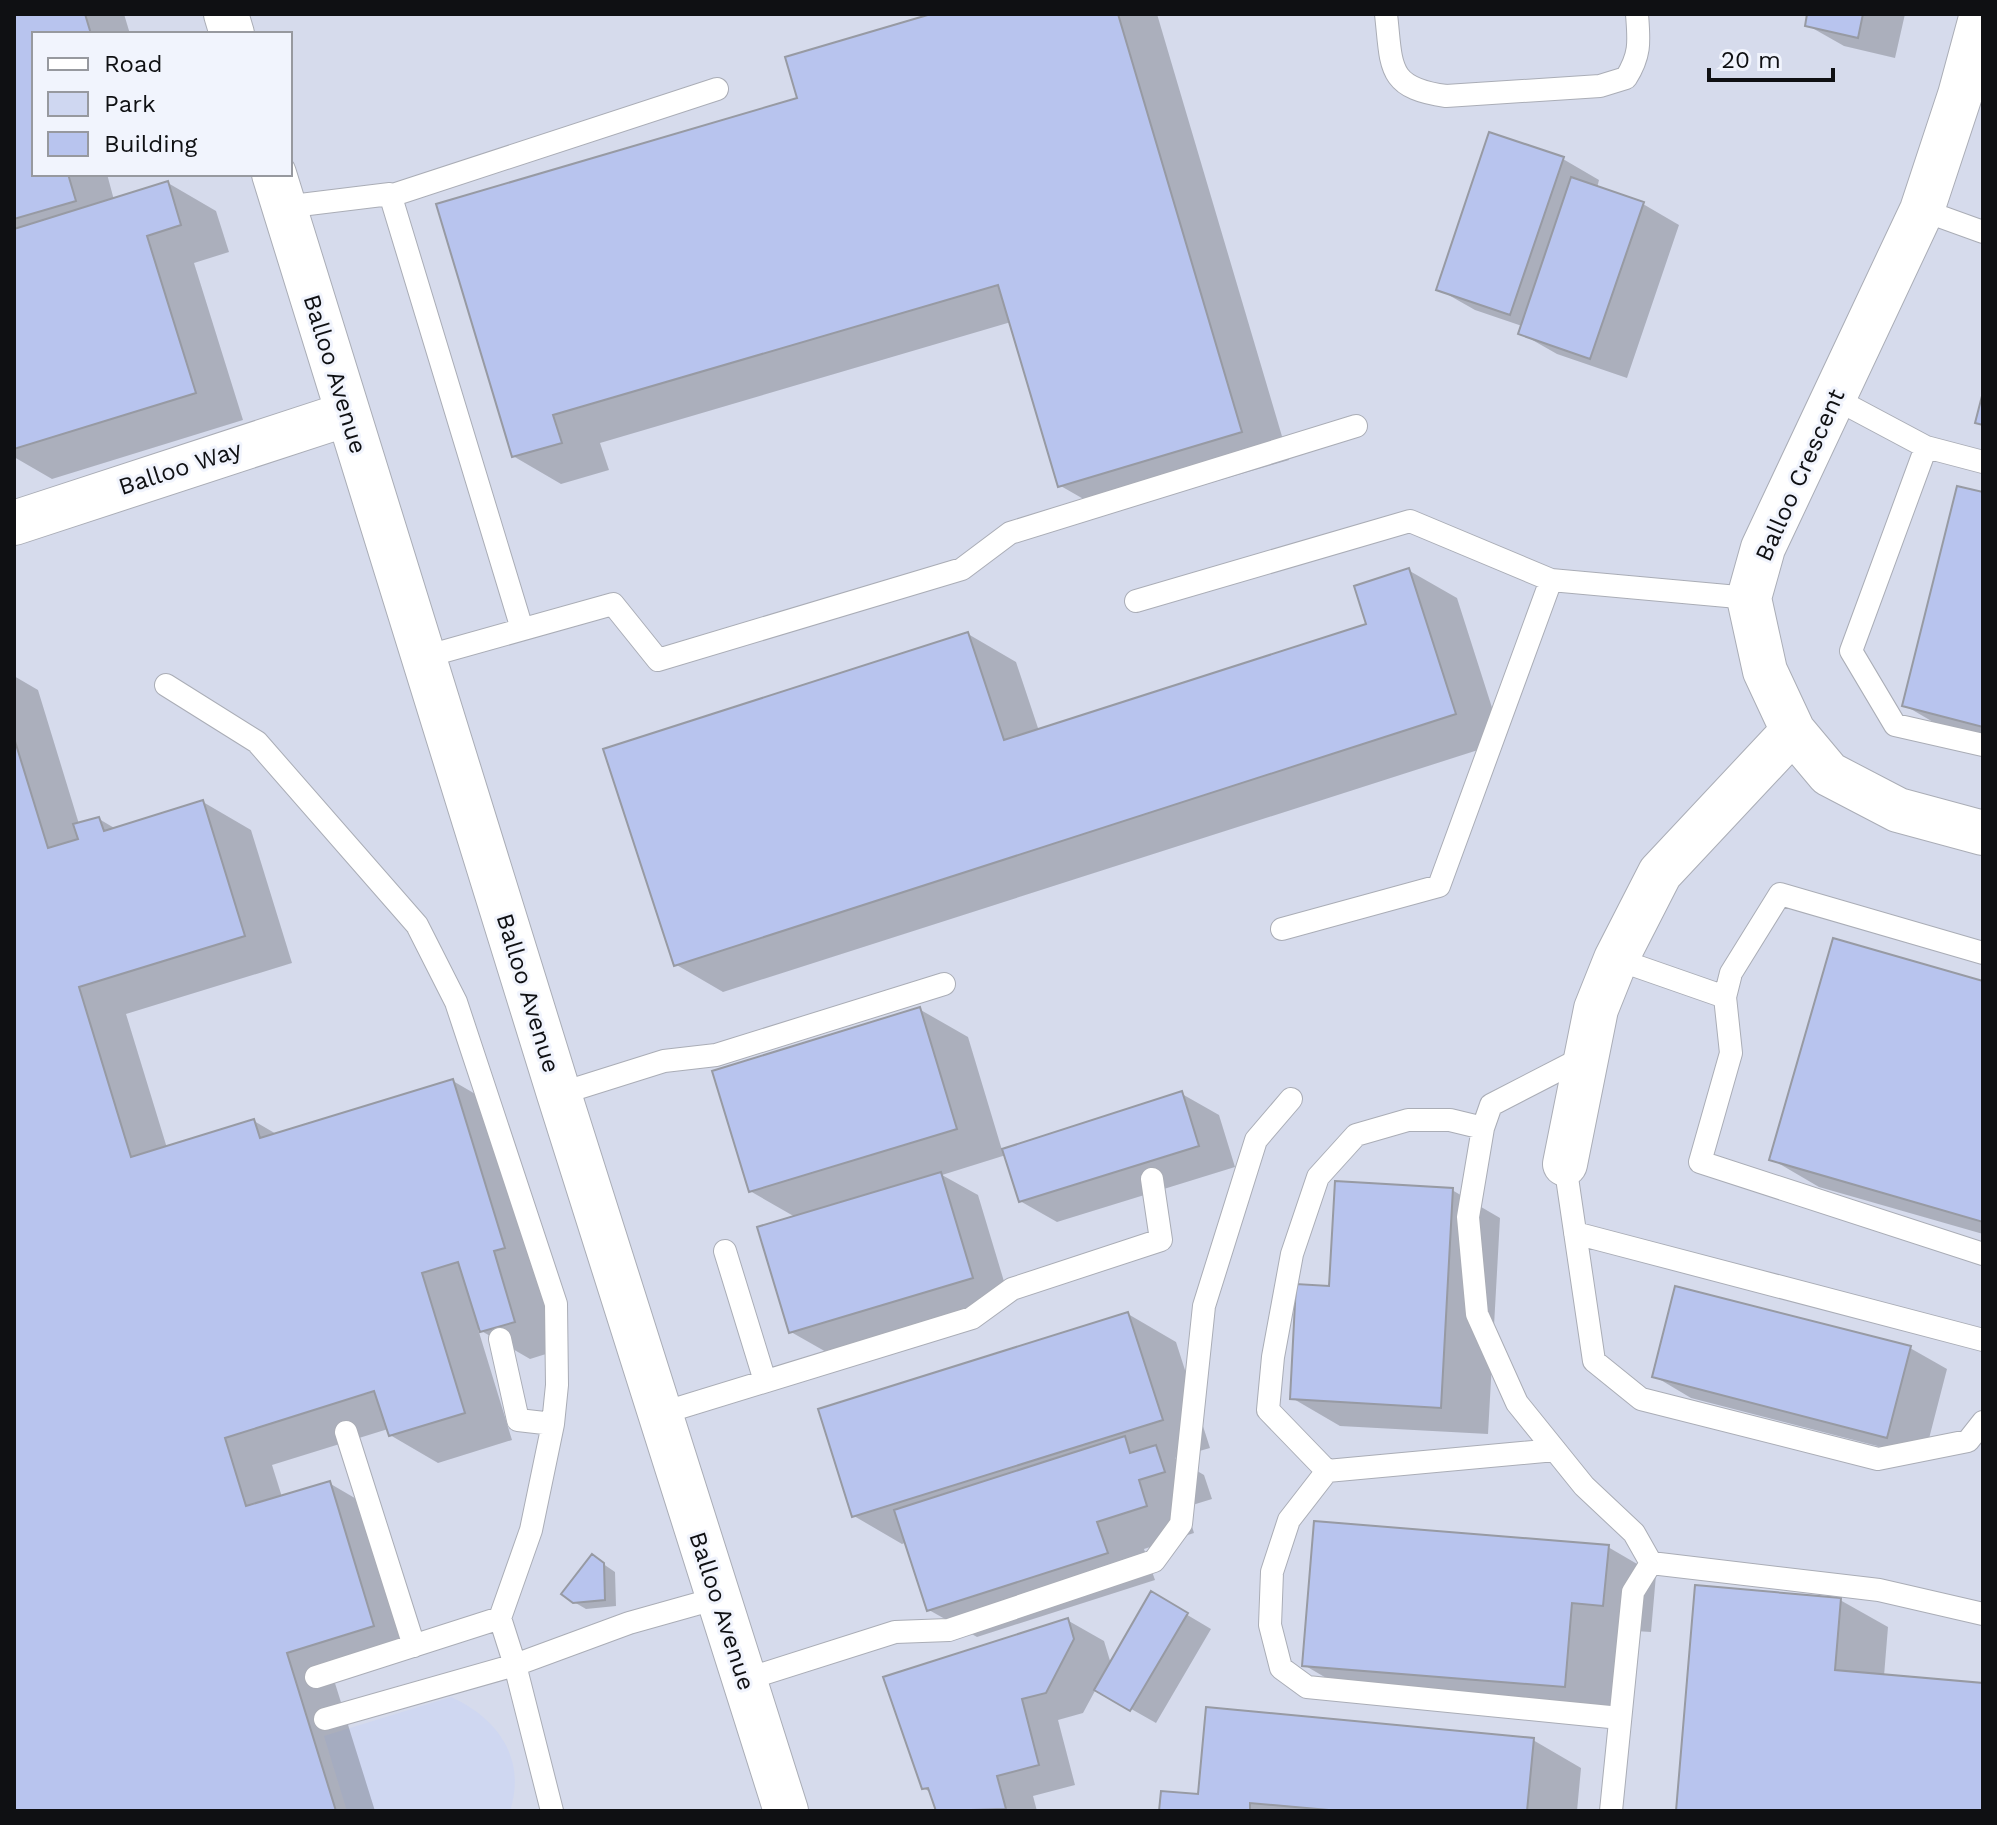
<svg xmlns="http://www.w3.org/2000/svg" width="1997" height="1825" viewBox="0 0 1997 1825" font-family="'Work Sans',sans-serif">
  <rect width="100%" height="100%" fill="#e3e6f0"/>
  <path fill="#d6dbec" fill-rule="evenodd" d="M 14,14 L 1983,14 L 1983,1811 L 14,1811 ZM 34,34 L 290,34 L 290,174 L 34,174 Z"/>
  <path fill="#cfd7f1" d="M 451,1697 C 497,1718 527,1758 510,1811 L 347,1811 L 324,1736 Z"/>
  <path fill="#0003" d="M 14,14 L 124,14 L 130,34 L 34,34 L 34,174 L 107,174 L 114,200 L 168,183 L 216,211 L 229,252 L 194,263 L 243,420 L 52,479 L 14,457 Z
    M 938,14 L 1157,14 L 1289,460 L 1108,513 L 1059,485 L 1011,322 L 600,443 L 609,470 L 561,484 L 513,456 L 799,99 Z
    M 1810,14 L 1905,14 L 1895,58 L 1844,46 L 1807,25 Z
    M 1563,159 L 1599,180 L 1597,188 L 1643,204 L 1679,225 L 1627,378 L 1557,354 L 1520,333 L 1522,326 L 1475,310 L 1438,289 Z
    M 1983,494 L 1983,741 L 1952,733 L 1904,705 Z
    M 1408,570 L 1457,598 L 1503,742 L 723,992 L 675,964 L 968,634 L 1016,662 L 1039,731 L 1368,626 Z
    M 14,676 L 38,690 L 79,824 L 99,819 L 116,829 L 203,802 L 251,830 L 292,963 L 126,1014 L 167,1148 L 254,1121 L 278,1135 L 453,1081 L 501,1109 L 562,1349 L 530,1359 L 478,1329 L 512,1440 L 438,1463 L 390,1435 L 388,1429 L 272,1465 L 282,1497 L 329,1483 L 377,1511 L 421,1653 L 334,1680 L 375,1811 L 14,1811 Z
    M 1983,983 L 1983,1234 L 1819,1187 L 1771,1159 Z
    M 919,1009 L 968,1037 L 1002,1150 L 1182,1094 L 1219,1115 L 1235,1167 L 1057,1222 L 1020,1201 L 1006,1155 L 942,1175 L 978,1195 L 1009,1298 L 828,1353 L 791,1332 L 797,1218 L 750,1191 Z
    M 1452,1190 L 1500,1218 L 1488,1434 L 1340,1426 L 1292,1398 L 1331,1288 Z
    M 1128,1314 L 1176,1342 L 1210,1448 L 1175,1458 L 1204,1475 L 1212,1499 L 1186,1507 L 1194,1533 L 1144,1549 L 1155,1580 L 977,1637 L 929,1610 L 907,1542 L 902,1544 L 854,1516 Z
    M 1910,1348 L 1947,1369 L 1924,1458 L 1691,1398 L 1654,1376 Z
    M 1608,1547 L 1656,1575 L 1651,1632 L 1619,1630 L 1613,1714 L 1352,1693 L 1304,1665 Z
    M 593,1557 L 615,1572 L 616,1606 L 586,1609 L 574,1602 Z
    M 1152,1594 L 1211,1629 L 1156,1723 L 1096,1689 L 1083,1713 L 1058,1720 L 1075,1785 L 1033,1796 L 1037,1811 L 938,1811 L 932,1793 L 923,1788 L 1067,1620 L 1104,1641 L 1111,1664 Z
    M 1840,1600 L 1888,1627 L 1884,1676 L 1983,1685 L 1983,1811 L 1678,1811 Z
    M 1533,1740 L 1581,1768 L 1577,1811 L 1161,1811 L 1200,1796 Z"/>
  <path fill="#b8c4ee" stroke="#979aa3" stroke-width="2" d="M 14,14 L 85,14 L 91,34 L 34,34 L 34,174 L 68,174 L 76,201 L 14,219 Z
    M 931,14 L 1118,14 L 1242,432 L 1058,487 L 998,285 L 553,415 L 562,443 L 512,457 L 436,204 L 797,98 L 785,57 Z
    M 1807,14 L 1863,14 L 1858,38 L 1805,26 Z
    M 1489,132 L 1564,157 L 1510,315 L 1436,290 Z
    M 1571,177 L 1644,202 L 1590,359 L 1518,334 Z
    M 168,181 L 181,225 L 147,236 L 196,393 L 14,449 L 14,229 Z
    M 1983,392 L 1983,425 L 1975,423 Z
    M 1957,486 L 1983,492 L 1983,727 L 1902,706 Z
    M 1409,568 L 1456,714 L 674,966 L 603,749 L 968,632 L 1004,740 L 1366,624 L 1354,586 Z
    M 14,738 L 48,848 L 78,839 L 73,824 L 99,817 L 104,831 L 203,800 L 245,936 L 79,987 L 131,1157 L 254,1119 L 260,1138 L 453,1079 L 505,1248 L 494,1251 L 515,1322 L 480,1332 L 458,1262 L 422,1273 L 465,1413 L 389,1436 L 374,1391 L 225,1438 L 246,1506 L 330,1481 L 374,1626 L 287,1653 L 336,1811 L 14,1811 Z
    M 1833,938 L 1983,981 L 1983,1222 L 1769,1160 Z
    M 920,1007 L 957,1129 L 749,1192 L 712,1071 Z
    M 1182,1091 L 1199,1146 L 1019,1202 L 1002,1149 Z
    M 941,1172 L 973,1278 L 789,1333 L 757,1227 Z
    M 1335,1181 L 1453,1188 L 1441,1408 L 1290,1399 L 1296,1284 L 1329,1286 Z
    M 1675,1286 L 1911,1346 L 1887,1438 L 1652,1377 Z
    M 1128,1312 L 1163,1420 L 852,1517 L 818,1409 Z
    M 1125,1436 L 1130,1453 L 1156,1445 L 1165,1472 L 1139,1480 L 1147,1506 L 1097,1522 L 1108,1553 L 927,1611 L 894,1510 Z
    M 1314,1521 L 1609,1545 L 1603,1606 L 1572,1603 L 1565,1687 L 1302,1666 Z
    M 592,1554 L 604,1563 L 605,1600 L 573,1603 L 561,1594 Z
    M 1695,1585 L 1841,1598 L 1835,1670 L 1983,1683 L 1983,1811 L 1676,1811 Z
    M 1151,1591 L 1188,1613 L 1130,1711 L 1094,1690 Z
    M 1068,1618 L 1074,1639 L 1046,1693 L 1022,1699 L 1039,1765 L 997,1776 L 1006,1809 L 936,1811 L 928,1788 L 922,1789 L 883,1677 Z
    M 1206,1707 L 1534,1738 L 1527,1811 L 1340,1811 L 1250,1803 L 1250,1811 L 1159,1811 L 1161,1791 L 1198,1794 Z"/>
  <g fill="none" stroke-linecap="round" stroke-linejoin="round">
    <g stroke="#aaadb6" stroke-width="24">
      <path id="lane" d="M 1386,14 C 1392,66 1386,88 1446,96 L 1600,86 L 1626,78 C 1641,54 1639,41 1637,14
        M 390,196 L 717,89
        M 284,207 L 390,194 L 522,629
        M 1922,210 L 1983,232
        M 1834,398 L 1926,447 L 1983,462
        M 1926,447 L 1851,651 L 1895,725 L 1983,745
        M 1551,580 L 1749,598
        M 1136,601 L 1410,521 L 1551,580 L 1439,886 L 1282,929
        M 424,657 L 613,604 L 658,660 L 962,569 L 1010,533 L 1356,426
        M 166,685 L 257,742 L 417,925 L 456,1002 L 556,1304 L 557,1385 L 553,1424 L 531,1530 L 500,1618 L 515,1665 L 552,1811
        M 1983,953 L 1780,894 L 1731,973 L 1725,997 L 1731,1053 L 1700,1162 L 1983,1254
        M 1616,959 L 1725,997
        M 1586,1056 L 1491,1105 L 1483,1128 L 1468,1217 L 1477,1314 L 1517,1403 L 1584,1486 L 1634,1533 L 1651,1563
        M 559,1094 L 664,1061 L 716,1055 L 944,984
        M 1565,1164 L 1594,1361 L 1641,1399 L 1878,1459 L 1968,1441 L 1983,1422
        M 1575,1233 L 1983,1340
        M 725,1251 L 765,1381
        M 500,1339 L 518,1420 L 553,1424
        M 659,1414 L 972,1318 L 1012,1289 L 1161,1240 L 1152,1179
        M 346,1432 L 414,1646
        M 1555,1450 L 1327,1471 L 1289,1520 L 1272,1572 L 1270,1625 L 1281,1668 L 1307,1687 L 1620,1718
        M 1327,1471 L 1268,1410 L 1273,1357 L 1292,1254 L 1318,1177 L 1356,1135 L 1408,1120 L 1450,1120 L 1483,1128
        M 316,1677 L 500,1618
        M 744,1680 L 895,1632 L 949,1630 L 1154,1561 L 1181,1524 L 1204,1306 L 1256,1140 L 1291,1099
        M 325,1719 L 515,1665 L 629,1623 L 718,1598
        M 1611,1811 L 1633,1592 L 1651,1563 L 1879,1590 L 1983,1614"/>
    </g>
    <g stroke="#aaadb6" stroke-width="46">
      <path id="street" d="M 226,14 L 232,34
        M 1982,14 L 1960,95 L 1922,210 L 1763,548 L 1749,598 L 1765,671 L 1793,731 L 1829,774 L 1898,810 L 1983,833
        M 274,174 L 559,1094 L 786,1811
        M 14,523 L 347,414
        M 1565,1164 L 1596,1009 L 1616,959 L 1660,873 L 1793,731"/>
    </g>
    <use href="#lane" stroke="#fff" stroke-width="22"/>
    <use href="#street" stroke="#fff" stroke-width="44"/>
  </g>
  <g text-anchor="middle" dominant-baseline="central" stroke-width="6" stroke-linejoin="round" paint-order="stroke">
    <g font-size="24" fill="#0f1013" stroke="#f1f4fd">
      <text transform="translate(335 374) rotate(73)">Balloo Avenue</text>
      <text transform="translate(180 468) rotate(-18)">Balloo Way</text>
      <text transform="translate(1800 475) rotate(-66)">Balloo Crescent</text>
      <text transform="translate(528 993) rotate(73)">Balloo Avenue</text>
      <text transform="translate(722 1611) rotate(72)">Balloo Avenue</text>
    </g>
  </g>
  <rect width="1997" height="1825" fill="none" stroke="#0f1013" stroke-width="32"/>
  <rect x="32" y="32" width="260" height="144" fill="#f1f4fd" stroke="#97999f" stroke-width="2"/>
  <rect x="48" y="58" width="40" height="12" fill="#ffffff" stroke="#97999f" stroke-width="2"/>
  <text x="104" y="72" font-size="24" fill="#0f1013">Road</text>
  <rect x="48" y="92" width="40" height="24" fill="#cfd7f1" stroke="#97999f" stroke-width="2"/>
  <text x="104" y="112" font-size="24" fill="#0f1013">Park</text>
  <rect x="48" y="132" width="40" height="24" fill="#b8c4ee" stroke="#97999f" stroke-width="2"/>
  <text x="104" y="152" font-size="24" fill="#0f1013">Building</text>
  <path d="M1709 68v12h124v-12" fill="none" stroke="#0f1013" stroke-width="4"/>
  <text x="1721" y="68" font-size="24" fill="#0f1013" stroke="#f1f4fd" stroke-width="6" paint-order="stroke">20 m</text>
</svg>
